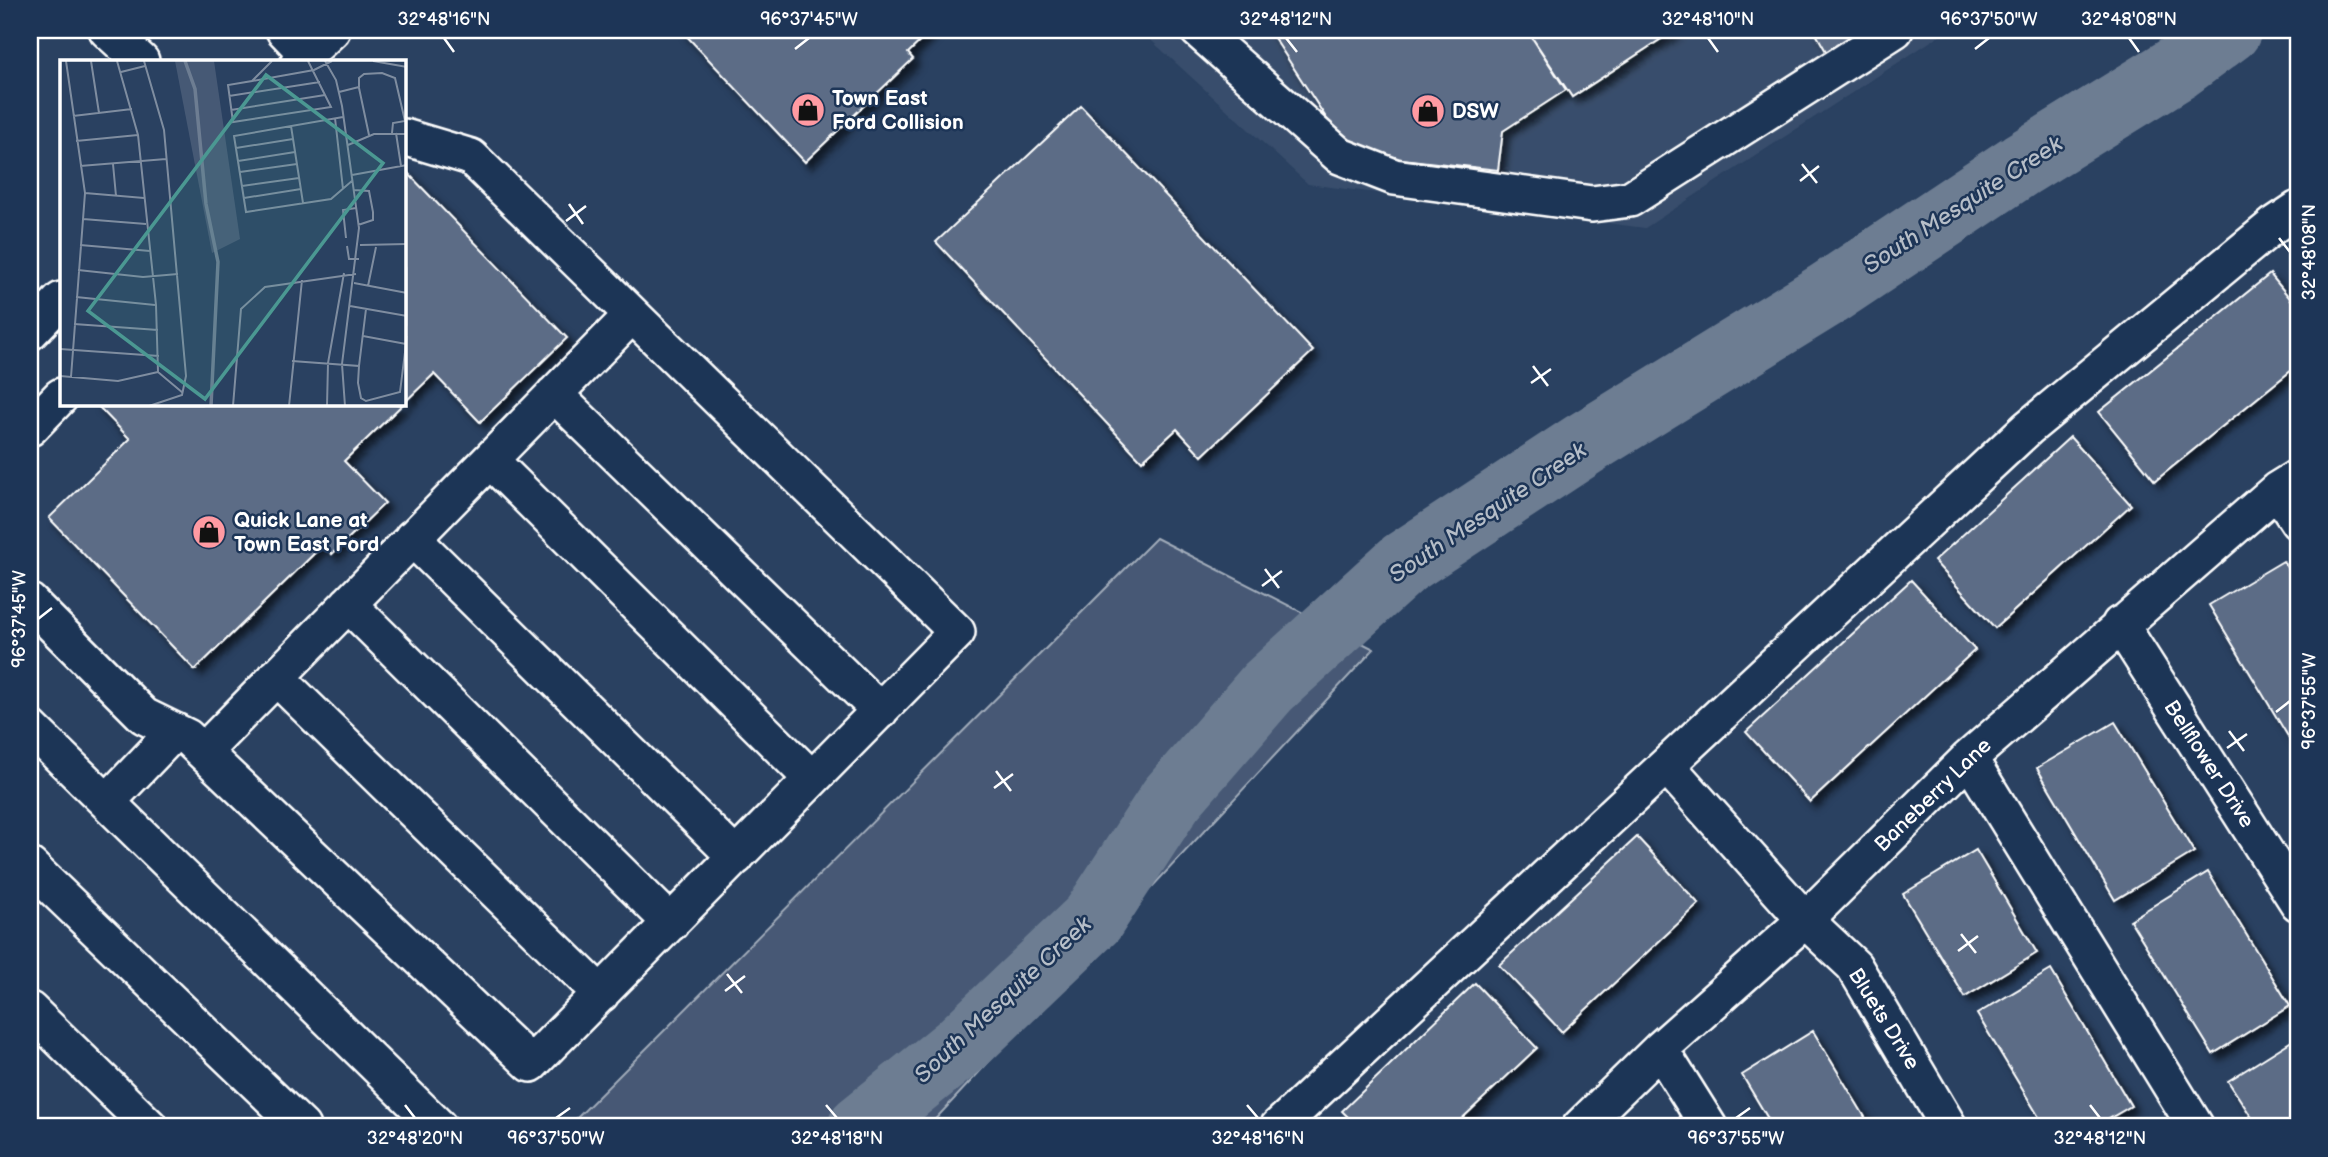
<svg xmlns="http://www.w3.org/2000/svg" width="2328" height="1157" viewBox="0 0 2328 1157" font-family="'Balsamiq Sans',sans-serif">
  <defs>
    <filter id="shadow"><feDropShadow dx="6" dy="6" stdDeviation="3.5" flood-color="#0009"/></filter>
  </defs>
  <rect width="100%" height="100%" fill="#2a4161"/>
  <filter id="ink" filterUnits="userSpaceOnUse"><feTurbulence type="fractalNoise" baseFrequency=".0143" numOctaves="2"/><feDisplacementMap in="SourceGraphic" scale="14" xChannelSelector="R" yChannelSelector="G"/><feConvolveMatrix kernelMatrix="1 2 1 2 8 2 1 2 1" color-interpolation-filters="sRGB"/></filter>
  <g filter="url(#ink)">
    <path fill="#394e6c" d="M 1140,30 L 1948,30 L 1645,228 L 1308,184 Z"/>
    <path fill="#465975" stroke="#a2acba" stroke-width="2" d="M 1156,538 L 1374,649 L 928,1127 L 568,1127 Z"/>
    <g fill="none" stroke-linecap="round" stroke-linejoin="round">
      <path stroke="#6d7d92" stroke-width="65" d="M 860,1127 L 959,1047 L 1093,919 L 1171,799 L 1268,687 L 1404,563 L 1583,445 L 1826,295 L 2022,164 L 2179,67 L 2229,30"/>
    </g>
    <path fill="#5b6c86" stroke="#fff" stroke-width="2" filter="url(#shadow)" d="M 681,30 L 932,30 L 908,53 L 913,59 L 805,162 Z
      M 1269,30 L 1527,30 L 1566,90 L 1503,131 L 1498,170 L 1349,153 Z
      M 1527,30 L 1675,30 L 1572,97 Z
      M 1814,30 L 1854,30 L 1857,34 L 1827,53 Z
      M 1081,106 L 1313,351 L 1202,456 L 1177,429 L 1142,461 L 936,242 Z
      M 404,169 L 567,338 L 480,422 L 434,374 L 404,403 Z
      M 2270,274 L 2298,308 L 2298,365 L 2155,481 L 2099,412 Z
      M 96,404 L 403,404 L 344,461 L 385,503 L 332,554 L 323,545 L 195,670 L 49,518 L 130,439 Z
      M 2070,437 L 2131,505 L 1995,628 L 1934,561 Z
      M 2283,561 L 2298,586 L 2298,753 L 2209,605 Z
      M 1911,580 L 1975,650 L 1810,802 L 1746,732 Z
      M 2115,722 L 2194,852 L 2115,900 L 2037,768 Z
      M 1637,837 L 1699,904 L 1562,1032 L 1499,965 Z
      M 1976,850 L 2037,953 L 1965,997 L 1903,894 Z
      M 2208,872 L 2290,1006 L 2213,1054 L 2130,920 Z
      M 2051,970 L 2131,1106 L 2095,1127 L 2045,1127 L 1977,1014 Z
      M 1475,983 L 1537,1048 L 1453,1127 L 1358,1127 L 1342,1111 Z
      M 1813,1031 L 1871,1127 L 1773,1127 L 1742,1075 Z
      M 2298,1037 L 2298,1127 L 2258,1127 L 2228,1081 Z"/>
    <g fill="none" stroke-linecap="round" stroke-linejoin="round">
      <g stroke="#fff" stroke-width="40">
        <path id="minor" d="M 107,30 L 141,61
          M 284,30 L 307,54
          M 1198,30 L 1340,156 L 1394,177 L 1592,204 L 1630,199 L 1895,30
          M 299,61 L 332,30
          M 30,332 L 61,300
          M 554,394 L 880,711
          M 30,428 L 61,396
          M 490,460 L 812,779
          M 2277,490 L 2298,522
          M 412,538 L 736,857
          M 30,602 L 144,716 L 187,737 L 531,1064 L 957,632 L 471,157 L 404,137
          M 348,604 L 671,923
          M 2120,624 L 2298,903
          M 276,677 L 601,994
          M 30,727 L 439,1127
          M 203,752 L 632,315
          M 1969,758 L 2196,1127
          M 1668,767 L 1805,920 L 1854,966 L 1949,1127
          M 107,802 L 175,731
          M 30,866 L 302,1127
          M 30,1010 L 150,1127
          M 1660,1049 L 1709,1127
          M 1278,1127 L 2028,428 L 2274,225 L 2298,209
          M 1580,1127 L 1660,1049 L 1805,920 L 1969,758 L 2277,490 L 2298,477"/>
      </g>
      <use href="#minor" stroke="#1d3557" stroke-width="35"/>
    </g>
  </g>
  <path fill="none" stroke="#fff" stroke-width="2.5" d="M 444,38 L 454,52M 1286,38 L 1297,52M 1708,38 L 1718,52M 2129,38 L 2139,52M 795,49 L 809,38M 1975,49 L 1989,38M 1802,164 L 1817,183M 1800,181 L 1819,166M 569,204 L 583,224M 566,221 L 586,206M 2279,238 L 2290,252M 1533,366 L 1548,386M 1531,383 L 1551,369M 1265,569 L 1279,588M 1262,586 L 1282,571M 38,619 L 52,608M 2276,712 L 2290,701M 2229,731 L 2244,751M 2227,748 L 2247,734M 996,771 L 1011,791M 994,788 L 1013,774M 1961,934 L 1976,953M 1958,951 L 1978,936M 727,974 L 742,993M 725,991 L 745,976M 405,1105 L 415,1118M 826,1105 L 837,1118M 1247,1105 L 1258,1118M 2090,1105 L 2100,1118M 556,1118 L 570,1108M 1736,1118 L 1750,1108"/>
  <defs>
    <g id="shop-disc" transform="scale(1.75)"><circle r="9.5" fill="#ff9aa2" stroke="#1d3557"/><path d="M-5-2.5h2.3a2.7 3.5 0 0 1 5.4 0H5L5.5 6h-11ZM-1.5-2.5h3a1.5 2.3 0 0 0-3 0Z" fill="#111"/></g>
  </defs>
  <g fill-rule="evenodd">
    <use href="#shop-disc" x="808" y="110"/>
    <use href="#shop-disc" x="1428" y="111"/>
    <use href="#shop-disc" x="209" y="532"/>
  </g>
  <g text-anchor="middle" dominant-baseline="central" stroke-width="5" stroke-linejoin="round" paint-order="stroke">
    <g font-size="21" font-weight="bold" fill="#fff" stroke="#1d3557" text-anchor="start">
      <text x="832" y="98">Town East<tspan x="832" dy="24">Ford Collision</tspan></text>
      <text x="1452" y="111">DSW</text>
      <text x="234" y="520">Quick Lane at<tspan x="234" dy="24">Town East Ford</tspan></text>
    </g>
    <g font-size="21" fill="#fff" stroke="#1d3557">
      <text transform="translate(2209 764) rotate(57)">Bellflower Drive</text>
      <text transform="translate(1933 795) rotate(-44)">Baneberry Lane</text>
      <text transform="translate(1884 1019) rotate(58)">Bluets Drive</text>
    </g>
    <g font-size="23" font-style="italic" fill="#b6bec8" stroke="#1d3557">
      <text transform="translate(1963 205) rotate(-33)">South Mesquite Creek</text>
      <text transform="translate(1488 513) rotate(-34)">South Mesquite Creek</text>
      <text transform="translate(1003 1000) rotate(-43)">South Mesquite Creek</text>
    </g>
  </g>
  <g transform="translate(60 60)">
    <rect width="346" height="346" fill="#2a4161"/>
    <path d="M 115,1 L 154,1 L 180,179 L 152,193 Z" fill="#465975"/>
    <path fill="none" stroke="#6d7d92" stroke-width="3.5" d="M 125,1 L 135,29 L 146,144 L 158,202 L 151,346"/>
    <path fill="none" stroke="#7f8da0" stroke-width="2" d="M 6,1 L 25,133 L 11,317M 31,1 L 39,53M 57,1 L 78,75 L 96,245 L 98,312M 84,1 L 104,70 L 126,316 L 122,335 L 89,346M 212,1 L 192,21 L 168,25 L 173,62 L 271,47 L 248,1M 265,1 L 276,20 L 282,46 L 299,168 L 282,304 L 285,346M 313,1 L 347,7M 61,12 L 85,6M 192,21 L 254,10 L 272,1M 299,28 L 309,75M 279,32 L 299,27 L 299,18 L 304,14 L 322,13 L 335,18 L 345,61 L 333,63 L 332,73M 169,36 L 260,22M 171,50 L 265,35M 13,56 L 72,49M 283,57 L 174,76 L 186,152 L 271,139 L 293,120M 275,58 L 283,129M 231,66 L 243,143M 336,73 L 341,106M 16,81 L 78,75M 288,85 L 314,74 L 347,74M 176,88 L 233,79M 178,101 L 235,92M 53,104 L 56,136M 20,106 L 106,99M 180,112 L 237,104M 292,115 L 347,105M 182,126 L 239,118M 294,130 L 309,131 L 313,152 L 313,160 L 298,165M 25,133 L 84,138M 184,138 L 241,129M 23,159 L 86,164M 286,178 L 283,150 L 296,148M 20,185 L 90,191M 300,185 L 347,184M 287,186 L 289,199 L 299,199M 18,210 L 83,217 L 118,214M 294,223 L 347,233M 308,226 L 316,187M 16,237 L 95,245M 290,246 L 347,256M 14,264 L 98,270M 303,276 L 346,284M 0,289 L 99,296M 232,301 L 299,306 L 298,323 L 301,338 L 306,341 L 340,332 L 347,276M 299,306 L 306,249M 98,312 L 123,333M 0,316 L 58,321 L 98,312M 173,346 L 181,249 L 205,227 L 296,214M 229,346 L 242,220M 267,346 L 268,303 L 284,213"/>
    <path fill="#4b9892" fill-opacity="0.15" stroke="#4b9892" stroke-width="3.5" d="M 206,15 L 323,103 L 145,339 L 28,251 Z"/>
    <rect width="346" height="346" fill="none" stroke="#fff" stroke-width="3.5"/>
  </g>
  <rect width="2328" height="1157" fill="none" stroke="#1d3557" stroke-width="77"/>
  <rect x="38" y="38" width="2252" height="1080" fill="none" stroke="#fff" stroke-width="2.5"/>
  <g font-size="18" text-anchor="middle" fill="#fff">
    <text x="444" y="25">32°48'16"N</text>
    <text x="809" y="25">96°37'45"W</text>
    <text x="1286" y="25">32°48'12"N</text>
    <text x="1708" y="25">32°48'10"N</text>
    <text x="1989" y="25">96°37'50"W</text>
    <text x="2129" y="25">32°48'08"N</text>
    <text transform="translate(2309 252) rotate(-90)" y="6">32°48'08"N</text>
    <text transform="translate(19 619) rotate(-90)" y="6">96°37'45"W</text>
    <text transform="translate(2309 701) rotate(-90)" y="6">96°37'55"W</text>
    <text x="415" y="1144">32°48'20"N</text>
    <text x="556" y="1144">96°37'50"W</text>
    <text x="837" y="1144">32°48'18"N</text>
    <text x="1258" y="1144">32°48'16"N</text>
    <text x="1736" y="1144">96°37'55"W</text>
    <text x="2100" y="1144">32°48'12"N</text>
  </g>
</svg>
